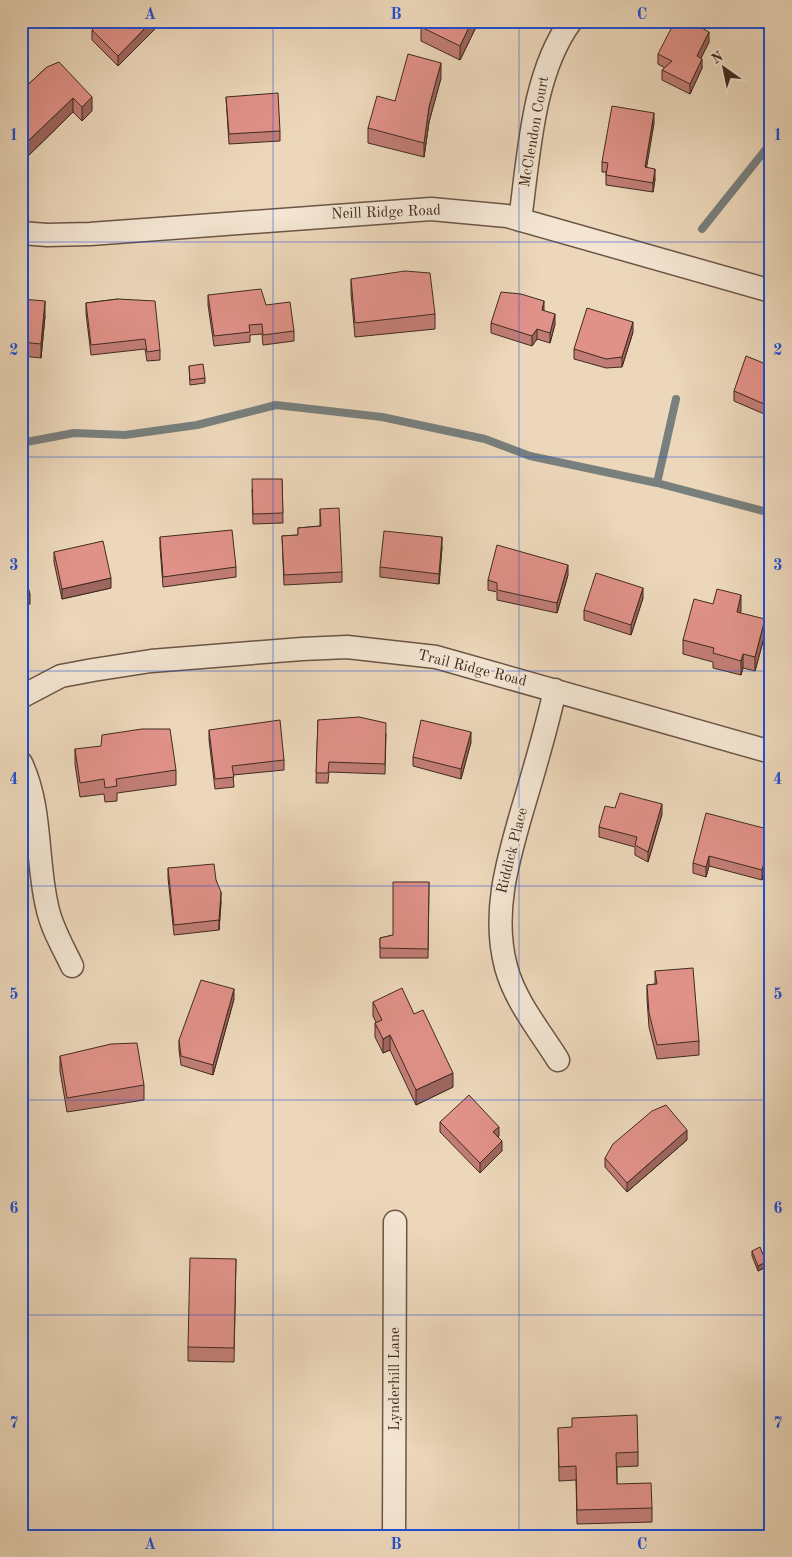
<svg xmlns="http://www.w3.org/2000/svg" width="792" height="1557" viewBox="0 0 792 1557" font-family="'Old Standard TT',serif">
  <rect width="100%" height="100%" fill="#ecd7ba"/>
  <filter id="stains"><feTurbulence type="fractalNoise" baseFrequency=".004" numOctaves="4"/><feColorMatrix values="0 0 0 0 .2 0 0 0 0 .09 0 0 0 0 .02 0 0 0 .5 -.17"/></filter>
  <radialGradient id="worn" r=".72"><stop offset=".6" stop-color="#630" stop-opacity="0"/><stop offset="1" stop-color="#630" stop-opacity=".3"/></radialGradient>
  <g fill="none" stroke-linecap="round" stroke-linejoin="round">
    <path stroke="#787f7d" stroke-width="8" d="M 702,229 L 771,143
      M 21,443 L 74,433 L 125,435 L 197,425 L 276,405 L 382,417 L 485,439 L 530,456 L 657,483 L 771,513
      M 657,483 L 676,399"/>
    <g stroke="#6b5546" stroke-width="25">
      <path id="minor" d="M 520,220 C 529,156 532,74 571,21
        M 21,233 L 47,235 L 90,234 L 431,209 L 507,216 L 771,291
        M 555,690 C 546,731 534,771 522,811 C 507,863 492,914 506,967 C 515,1001 540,1031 558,1060
        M 21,697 L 61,676 L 93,670 L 151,661 L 302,649 L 347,647 L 436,657 L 771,752
        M 21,763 C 42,807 36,859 47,906 C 51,927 63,947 72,966
        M 394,1536 L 395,1222"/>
    </g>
    <use href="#minor" stroke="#f3e5d2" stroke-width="22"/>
  </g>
  <path fill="#c17d75" stroke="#402a20" d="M 156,21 L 156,28 L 118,66 L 92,40 L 92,30 Z
    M 424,21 L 479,21 L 460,60 L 421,41 L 421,27 Z
    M 746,21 L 767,21 L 764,28 Z
    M 709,42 L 701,58 L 702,68 L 690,94 L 662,80 L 662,70 L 665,68 L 658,64 L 658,54 Z
    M 47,67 L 92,111 L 82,121 L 73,112 L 25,159 L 21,155 L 21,91 Z
    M 441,78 L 429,122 L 424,157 L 368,143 L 368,128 L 395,101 Z
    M 226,97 L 280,131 L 280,141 L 229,144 Z
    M 654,123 L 646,167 L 655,179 L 653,192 L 606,185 L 606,172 L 602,172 L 602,162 Z
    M 351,279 L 435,314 L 435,329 L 355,337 L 351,293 Z
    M 208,295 L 266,305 L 294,331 L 294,341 L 263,345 L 262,334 L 250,335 L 250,342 L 214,346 L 208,305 Z
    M 21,299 L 45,316 L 41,358 L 21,356 Z
    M 118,299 L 160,350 L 160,360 L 147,361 L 145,349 L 91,355 L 86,313 L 86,303 Z
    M 544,311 L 555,324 L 550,343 L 537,339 L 532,346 L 491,333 L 491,323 Z
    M 633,332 L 622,367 L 606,368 L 574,359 L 574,349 Z
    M 189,366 L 205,378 L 205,383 L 190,385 Z
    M 771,366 L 771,417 L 734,401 L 734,391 Z
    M 282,479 L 283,523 L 253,524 L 252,489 Z
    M 320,509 L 342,572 L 342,582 L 284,585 L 282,536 L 298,535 L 298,528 L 320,526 Z
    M 160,537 L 236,567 L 236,577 L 163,587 L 160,547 Z
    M 442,547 L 439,584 L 380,577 L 380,567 Z
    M 54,552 L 111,588 L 62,599 L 54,562 Z
    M 568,575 L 557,613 L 497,600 L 497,592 L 488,590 L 488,580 Z
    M 643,598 L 631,635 L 584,620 L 584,610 Z
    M 713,604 L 741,610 L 740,613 L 765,634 L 755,671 L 743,668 L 741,675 L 713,668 L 713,662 L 683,654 L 683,640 Z
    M 318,720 L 386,733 L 385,774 L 329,772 L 328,783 L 316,783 Z
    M 209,730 L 284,760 L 284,770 L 233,775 L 234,787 L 215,789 L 209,740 Z
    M 471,742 L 461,779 L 413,766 L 413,757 Z
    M 75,749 L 176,770 L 176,785 L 117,793 L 117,801 L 105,802 L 104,794 L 80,797 L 75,764 Z
    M 615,808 L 662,814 L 648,862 L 635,855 L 635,847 L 599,837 L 599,827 Z
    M 771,830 L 771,848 L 762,880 L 709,866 L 706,877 L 693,873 L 693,863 Z
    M 168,868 L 216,880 L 221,902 L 219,930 L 174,935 L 168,878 Z
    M 429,882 L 428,958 L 380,958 L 380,938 L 393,935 Z
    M 655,971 L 699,1041 L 699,1055 L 657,1059 L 649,1027 L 647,999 L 647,985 L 655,984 Z
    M 234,999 L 213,1075 L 181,1065 L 179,1050 L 179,1040 Z
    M 373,1002 L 414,1014 L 453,1087 L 416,1105 L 390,1050 L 383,1053 L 375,1037 L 375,1023 L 376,1022 L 373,1016 Z
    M 60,1056 L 144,1085 L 144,1100 L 67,1112 L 60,1071 Z
    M 440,1122 L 499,1136 L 498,1137 L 502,1151 L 480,1173 L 440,1132 Z
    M 687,1140 L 627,1192 L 605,1167 L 605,1158 Z
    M 752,1251 L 766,1267 L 758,1271 L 752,1256 Z
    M 236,1259 L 234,1362 L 188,1361 L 188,1347 Z
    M 558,1428 L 638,1452 L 638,1466 L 617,1467 L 617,1484 L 652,1508 L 652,1522 L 577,1524 L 576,1480 L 559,1481 Z"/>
  <path fill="#9d665f" stroke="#402a20" d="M 152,21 L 156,21 L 156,28 L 118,66 L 118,56 Z
    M 472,21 L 479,21 L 460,60 L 460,46 Z
    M 764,21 L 767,21 L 764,28 Z
    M 709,32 L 709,42 L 697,66 L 697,56 Z
    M 702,59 L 702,68 L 690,94 L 690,84 Z
    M 441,63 L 441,78 L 429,122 L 424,157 L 424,143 L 429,107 Z
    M 92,97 L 92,111 L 82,121 L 82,107 Z
    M 73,98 L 73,112 L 25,159 L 25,144 Z
    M 654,113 L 654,123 L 645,177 L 645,167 Z
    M 655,169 L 655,179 L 653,192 L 653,183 Z
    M 45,301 L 45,316 L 41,358 L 41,344 Z
    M 544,301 L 544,311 L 542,310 Z
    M 555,314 L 555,324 L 550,343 L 550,333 Z
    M 633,322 L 633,332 L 622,367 L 622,357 Z
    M 537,329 L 537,339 L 532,346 L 532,336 Z
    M 442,537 L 442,547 L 439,584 L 439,574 Z
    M 568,565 L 568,575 L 557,613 L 557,603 Z
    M 111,578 L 111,588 L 62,599 L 62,589 Z
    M 643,588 L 643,598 L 631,635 L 631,625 Z
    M 30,594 L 30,604 L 21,607 L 21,597 Z
    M 741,595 L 741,610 L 737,626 L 737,612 Z
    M 765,619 L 765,634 L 755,671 L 755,657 Z
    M 743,654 L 743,668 L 741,675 L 741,661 Z
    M 471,732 L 471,742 L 461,779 L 461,769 Z
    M 662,804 L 662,814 L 648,862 L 648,852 Z
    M 771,838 L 771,848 L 762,880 L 762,870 Z
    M 709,856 L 709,866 L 706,877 L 706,867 Z
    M 221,892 L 221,902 L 219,930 L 219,920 Z
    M 234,989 L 234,999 L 213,1075 L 213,1065 Z
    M 390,1035 L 390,1050 L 383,1053 L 383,1039 Z
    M 453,1073 L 453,1087 L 416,1105 L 416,1090 Z
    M 499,1127 L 499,1136 L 493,1142 L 493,1132 Z
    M 687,1130 L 687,1140 L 627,1192 L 627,1183 Z
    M 502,1141 L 502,1151 L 480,1173 L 480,1163 Z
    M 766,1262 L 766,1267 L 758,1271 L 758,1266 Z"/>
  <path fill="#e09188" stroke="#402a20" d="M 100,21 L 152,21 L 118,56 L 92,30 Z
    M 424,21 L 472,21 L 460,46 L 421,27 Z
    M 675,21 L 689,21 L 709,32 L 697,56 L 702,59 L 690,84 L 662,70 L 672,61 L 658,54 Z
    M 408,54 L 441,63 L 429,107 L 424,143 L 368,128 L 377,96 L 395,101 Z
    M 59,62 L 92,97 L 82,107 L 73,98 L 25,144 L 21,140 L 21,91 L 47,67 Z
    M 278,93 L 280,131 L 229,134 L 226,97 Z
    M 612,106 L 654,113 L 645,167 L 655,169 L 653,183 L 606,175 L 608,163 L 602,162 Z
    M 405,271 L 430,273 L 435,314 L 355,323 L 351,279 Z
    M 261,289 L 266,305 L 290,302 L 294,331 L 263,335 L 262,324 L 249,325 L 250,332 L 214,336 L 208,295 Z
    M 501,292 L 521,294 L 544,301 L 542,310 L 555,314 L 550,333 L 537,329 L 532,336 L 491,323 Z
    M 21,299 L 45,301 L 41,344 L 21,342 Z
    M 118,299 L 155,301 L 160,350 L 147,352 L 145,339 L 91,345 L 86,303 Z
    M 587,308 L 633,322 L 622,357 L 606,359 L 574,349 Z
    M 746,356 L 771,366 L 771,407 L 734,391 Z
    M 203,364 L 205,378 L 190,380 L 189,366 Z
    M 252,479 L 282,479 L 283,513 L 253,514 Z
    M 339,508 L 342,572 L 284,575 L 282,536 L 298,535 L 298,528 L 321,526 L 320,509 Z
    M 232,530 L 236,567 L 163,577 L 160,537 Z
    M 384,531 L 442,537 L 439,574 L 380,567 Z
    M 103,541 L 111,578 L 62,589 L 54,552 Z
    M 497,545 L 568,565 L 557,603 L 497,590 L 497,583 L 488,580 Z
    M 21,562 L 30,594 L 21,597 Z
    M 596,573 L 643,588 L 631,625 L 584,610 Z
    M 717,589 L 741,595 L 737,612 L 765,619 L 755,657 L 743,654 L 741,661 L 713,653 L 714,648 L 683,640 L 694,599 L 713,604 Z
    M 359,717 L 386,723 L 385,764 L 329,762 L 328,773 L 316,773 L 318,720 Z
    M 280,720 L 284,760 L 232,766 L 234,777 L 215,779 L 209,730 Z
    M 421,720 L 471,732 L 461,769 L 413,757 Z
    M 142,729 L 170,729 L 176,770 L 116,779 L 117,786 L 105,788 L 104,779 L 80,783 L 75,749 L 101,746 L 102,735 Z
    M 620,793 L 662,804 L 648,852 L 635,845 L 637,837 L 599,827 L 605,806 L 615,808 Z
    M 706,813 L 771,830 L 771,838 L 762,870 L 709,856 L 706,867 L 693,863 Z
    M 214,864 L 216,880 L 221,892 L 219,920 L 174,925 L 168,868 Z
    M 393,882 L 429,882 L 428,949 L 380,948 L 380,938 L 393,935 Z
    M 693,968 L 699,1041 L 657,1045 L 649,1013 L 647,985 L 657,984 L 655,971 Z
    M 201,980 L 234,989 L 213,1065 L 181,1056 L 179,1040 Z
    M 402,988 L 414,1014 L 423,1010 L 453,1073 L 416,1090 L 390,1035 L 383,1039 L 375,1023 L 382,1020 L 373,1002 Z
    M 137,1043 L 144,1085 L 67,1098 L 60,1056 L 111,1044 Z
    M 469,1095 L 499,1127 L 493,1132 L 502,1141 L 480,1163 L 440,1122 Z
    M 666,1105 L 687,1130 L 627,1183 L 605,1158 L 613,1144 L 652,1111 Z
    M 760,1247 L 766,1262 L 758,1266 L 752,1251 Z
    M 190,1258 L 236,1259 L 234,1348 L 188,1347 Z
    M 637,1415 L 638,1452 L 616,1453 L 617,1484 L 651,1483 L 652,1508 L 577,1510 L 576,1466 L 559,1467 L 558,1428 L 572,1427 L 572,1418 Z"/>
  <path fill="none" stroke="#1d4ed8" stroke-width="1" stroke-opacity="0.55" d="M 273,21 L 273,1536M 519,21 L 519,1536M 21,242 L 771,242M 21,457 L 771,457M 21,671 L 771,671M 21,886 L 771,886M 21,1100 L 771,1100M 21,1315 L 771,1315"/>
  <g text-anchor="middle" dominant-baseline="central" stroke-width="4" stroke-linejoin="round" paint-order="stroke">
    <g font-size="15" fill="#402a20" stroke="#f3e5d2">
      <text transform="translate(535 132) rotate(-80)">McClendon Court</text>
      <text transform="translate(386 213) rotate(-2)">Neill Ridge Road</text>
      <text transform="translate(472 669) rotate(14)">Trail Ridge Road</text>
      <text transform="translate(513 851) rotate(-76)">Riddick Place</text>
      <text transform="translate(395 1379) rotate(-90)">Lynderhill Lane</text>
    </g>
  </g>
  <rect width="792" height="1557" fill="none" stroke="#ecd7ba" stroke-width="55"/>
  <g transform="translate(724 68) rotate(327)" stroke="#f3e5d2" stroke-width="4" paint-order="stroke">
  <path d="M0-4L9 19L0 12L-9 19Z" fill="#402a20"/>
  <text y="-8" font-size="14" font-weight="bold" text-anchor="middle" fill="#402a20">N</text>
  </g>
  <rect x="28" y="28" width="736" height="1502" fill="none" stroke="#1d4ed8" stroke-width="2"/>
  <g font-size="16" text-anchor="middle" font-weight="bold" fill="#1d4ed8">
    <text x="150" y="19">A</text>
    <text x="396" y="19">B</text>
    <text x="642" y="19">C</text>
    <text x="14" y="140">1</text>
    <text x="778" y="140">1</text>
    <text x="14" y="355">2</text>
    <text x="778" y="355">2</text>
    <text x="14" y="570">3</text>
    <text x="778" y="570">3</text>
    <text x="14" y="784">4</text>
    <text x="778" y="784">4</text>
    <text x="14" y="999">5</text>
    <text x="778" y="999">5</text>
    <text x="14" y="1213">6</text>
    <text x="778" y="1213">6</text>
    <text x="14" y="1428">7</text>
    <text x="778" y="1428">7</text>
    <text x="150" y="1549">A</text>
    <text x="396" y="1549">B</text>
    <text x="642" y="1549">C</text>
  </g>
  <rect width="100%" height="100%" filter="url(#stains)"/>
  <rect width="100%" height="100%" fill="url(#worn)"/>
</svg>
